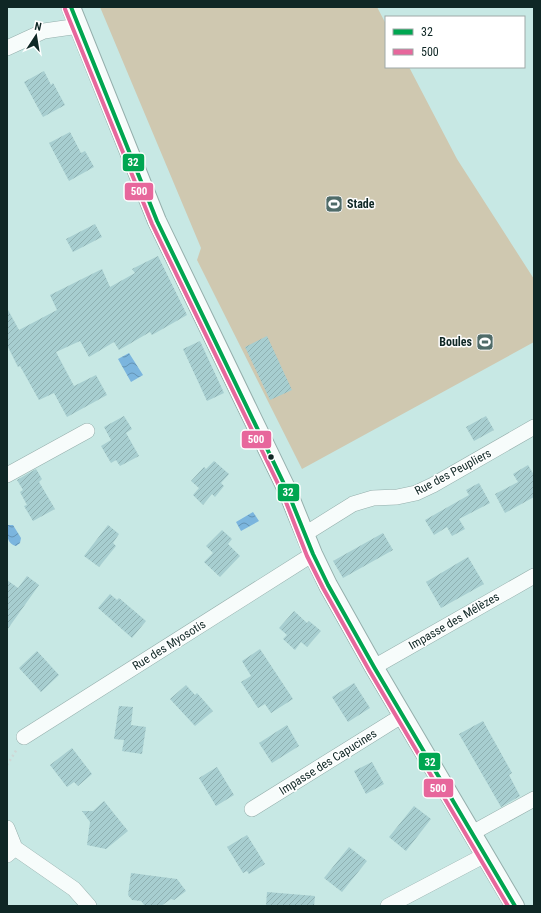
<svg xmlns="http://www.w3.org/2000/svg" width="541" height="913" viewBox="0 0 541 913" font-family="'Roboto Condensed',sans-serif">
  <defs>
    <pattern id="water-waves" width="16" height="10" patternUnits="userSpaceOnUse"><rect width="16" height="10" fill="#7bb5de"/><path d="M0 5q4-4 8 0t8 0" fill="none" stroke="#6393b4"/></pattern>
    <pattern id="building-hatch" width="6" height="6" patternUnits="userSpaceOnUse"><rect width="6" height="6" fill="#a7ced0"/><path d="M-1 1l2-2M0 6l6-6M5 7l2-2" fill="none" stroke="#8fb1b2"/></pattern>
  </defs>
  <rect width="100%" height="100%" fill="#c7e8e4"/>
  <path fill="#cfc8b0" d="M 100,7 L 377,7 L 386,24 L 386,67 L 409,67 L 457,159 L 534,279 L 534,342 L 302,469 L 197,260 L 201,248 Z"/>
  <path fill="url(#water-waves)" d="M 129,353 L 143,375 L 131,382 L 118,359 Z
    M 253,512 L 259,521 L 241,531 L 236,522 Z
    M 7,525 L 13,525 L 21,538 L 20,543 L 16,546 C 6,543 7,534 7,525 Z"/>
  <path fill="url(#building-hatch)" d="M 44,71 L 51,85 L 53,83 L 65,105 L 43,117 L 24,82 Z
    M 70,132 L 81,153 L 85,151 L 94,167 L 69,181 L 49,143 Z
    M 95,224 L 102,237 L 73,252 L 66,239 Z
    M 158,256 L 187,315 L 152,335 L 150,332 L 119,350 L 114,342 L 89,357 L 80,341 L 56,352 L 74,386 L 96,375 L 107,395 L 67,417 L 54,393 L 39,400 L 20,366 L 18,367 L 7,345 L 7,308 L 19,330 L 57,310 L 50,295 L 102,269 L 110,287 L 135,273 L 132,269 Z
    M 267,336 L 292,390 L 270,400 L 245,347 Z
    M 200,341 L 224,393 L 207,401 L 183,349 Z
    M 124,416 L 132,429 L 126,433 L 139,456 L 120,466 L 116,460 L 111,463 L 101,446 L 111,440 L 104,427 Z
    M 486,416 L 494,430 L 474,441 L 466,427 Z
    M 214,461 L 229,474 L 221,483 L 224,486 L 215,497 L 212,494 L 203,505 L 193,495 L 199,488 L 191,481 L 204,467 L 206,469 Z
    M 528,465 L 534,475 L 534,497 L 505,513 L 495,494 L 518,482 L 513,474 Z
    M 36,469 L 42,479 L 39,482 L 55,509 L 33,521 L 24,506 L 27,505 L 20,492 L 23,490 L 17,480 Z
    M 479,483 L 490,503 L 459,519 L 465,529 L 452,536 L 447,527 L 434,535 L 425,520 L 469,495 L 466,490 Z
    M 108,525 L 119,534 L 113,543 L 116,546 L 99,567 L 84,556 Z
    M 222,530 L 232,539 L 228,544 L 240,556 L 220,577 L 204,562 L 213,553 L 206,546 Z
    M 383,533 L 393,550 L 343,578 L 333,561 Z
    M 468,557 L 484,584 L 441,608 L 426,582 Z
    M 27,576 L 39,585 L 7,630 L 7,580 L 18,588 Z
    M 110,594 L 117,600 L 119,598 L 146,621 L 132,638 L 98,608 Z
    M 294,611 L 307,623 L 309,621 L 321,631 L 307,647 L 301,642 L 295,650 L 283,639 L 287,635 L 279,628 Z
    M 260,649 L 293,699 L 271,713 L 265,704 L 258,708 L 241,682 L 251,676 L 242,661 Z
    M 37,651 L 59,675 L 41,692 L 19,668 Z
    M 354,683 L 370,708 L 348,722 L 332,697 Z
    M 186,685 L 195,695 L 197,693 L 213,711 L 195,726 L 170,699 Z
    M 119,706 L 133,707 L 131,725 L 146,727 L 142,754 L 122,751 L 124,740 L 114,739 Z
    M 483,721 L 512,773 L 509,775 L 520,796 L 501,807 L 459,734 Z
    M 287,725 L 299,746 L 272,763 L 259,743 Z
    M 72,748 L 92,774 L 78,786 L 74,782 L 67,787 L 50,765 Z
    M 372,762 L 384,784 L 366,794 L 354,771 Z
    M 217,767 L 234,795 L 216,806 L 199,778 Z
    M 104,801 L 128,831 L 106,849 L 87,845 L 90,822 L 82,811 L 93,811 Z
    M 414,806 L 431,819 L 406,851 L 389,837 Z
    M 247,835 L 265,864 L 249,874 L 247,871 L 243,873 L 227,847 Z
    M 349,847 L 367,861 L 342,892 L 324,878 Z
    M 131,873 L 177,879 L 186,891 L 174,900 L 171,899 L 161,906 L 145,906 L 141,901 L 132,900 L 128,895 Z
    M 267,892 L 315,896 L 314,906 L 266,906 Z"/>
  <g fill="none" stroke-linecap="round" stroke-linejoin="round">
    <g stroke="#95afac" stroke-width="16">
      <path id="minor" d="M 7,48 L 44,31 L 79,26
        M 7,475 L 87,431
        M 305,534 L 353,504 L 373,498 L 397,497 L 416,493 L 433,485 L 534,427
        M 374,667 L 534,576
        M 24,737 L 313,554
        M 252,809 L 403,715
        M 7,828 L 15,848 L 7,855
        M 472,833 L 534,799
        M 15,848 L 74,889 L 89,906
        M 388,906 L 485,855"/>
    </g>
    <g stroke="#95afac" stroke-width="20">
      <path id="tertiary" d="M 71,7 L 157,221 L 287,490 L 313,554 L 328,585 L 374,667 L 515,906"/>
    </g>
    <path stroke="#ced8d6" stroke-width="2.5" stroke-dasharray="2 3" stroke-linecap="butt" d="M 7,765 L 17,749"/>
    <use href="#minor" stroke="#f7fcfb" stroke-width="15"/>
    <use href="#tertiary" stroke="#f7fcfb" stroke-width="18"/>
    <g stroke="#fff" stroke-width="7">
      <path id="bus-1" d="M 71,7 L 157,221 L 287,490 L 313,554 L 328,585 L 374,667 L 515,906"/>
    </g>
    <g stroke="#fff" stroke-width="7">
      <path id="bus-2" d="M 65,9 L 152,224 L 282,492 L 307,556 L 323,588 L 369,670 L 508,906"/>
    </g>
    <use href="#bus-1" stroke="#00a651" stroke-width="4"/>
    <use href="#bus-2" stroke="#e7679c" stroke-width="4"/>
  </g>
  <defs>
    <g id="stadium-square" transform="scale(0.9)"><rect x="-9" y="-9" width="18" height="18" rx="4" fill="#4f6b68" stroke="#fff"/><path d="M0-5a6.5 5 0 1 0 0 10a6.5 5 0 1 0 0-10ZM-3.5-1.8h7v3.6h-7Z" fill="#fff"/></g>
  </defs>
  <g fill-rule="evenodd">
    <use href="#stadium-square" x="334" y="204"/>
    <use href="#stadium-square" x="485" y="342"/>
  </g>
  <circle fill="#0f2725" stroke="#fff" stroke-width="1.5" cx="271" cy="457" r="3.5"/>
  <g text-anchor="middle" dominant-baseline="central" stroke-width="3" stroke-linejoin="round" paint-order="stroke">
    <g font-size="12" font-weight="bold" fill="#0f2725" stroke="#fff" text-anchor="start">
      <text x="347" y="204">Stade</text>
      <text x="472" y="342" text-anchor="end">Boules</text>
    </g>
    <g font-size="12" fill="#0f2725" stroke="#fff">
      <text transform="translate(453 472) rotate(-28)">Rue des Peupliers</text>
      <text transform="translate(454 621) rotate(-30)">Impasse des Mélèzes</text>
      <text transform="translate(169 645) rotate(-32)">Rue des Myosotis</text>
      <text transform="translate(328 762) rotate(-32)">Impasse des Capucines</text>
    </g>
  </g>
  <g stroke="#fff" stroke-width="1.5">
    <rect x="122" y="153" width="23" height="19" rx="4" fill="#00a651"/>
    <rect x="124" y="182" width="30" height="19" rx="4" fill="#e7679c"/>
    <rect x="241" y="430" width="31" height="19" rx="4" fill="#e7679c"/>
    <rect x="277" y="483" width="23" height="19" rx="4" fill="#00a651"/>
    <rect x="418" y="752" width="23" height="19" rx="4" fill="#00a651"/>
    <rect x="423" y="778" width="31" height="20" rx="4" fill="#e7679c"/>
  </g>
  <g font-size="11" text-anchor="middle" font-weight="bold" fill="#fff">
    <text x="133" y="166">32</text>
    <text x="139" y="195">500</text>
    <text x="256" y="443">500</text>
    <text x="288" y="496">32</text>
    <text x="430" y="766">32</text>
    <text x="438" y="792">500</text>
  </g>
  <rect width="541" height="913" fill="none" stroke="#0f2725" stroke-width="16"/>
  <rect x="385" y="16" width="140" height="52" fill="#ffffff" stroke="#9fa9a8"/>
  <rect x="393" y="29" width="20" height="6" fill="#00a651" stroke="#9fa9a8"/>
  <text x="421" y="36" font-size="12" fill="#0f2725">32</text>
  <rect x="393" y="49" width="20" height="6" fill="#e7679c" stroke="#9fa9a8"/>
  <text x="421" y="56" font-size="12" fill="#0f2725">500</text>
  <g transform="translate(36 36) rotate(12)" stroke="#ffffff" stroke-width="3" paint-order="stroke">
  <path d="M0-3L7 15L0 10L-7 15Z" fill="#0f2725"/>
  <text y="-6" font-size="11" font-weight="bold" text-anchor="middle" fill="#0f2725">N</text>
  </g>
</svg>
